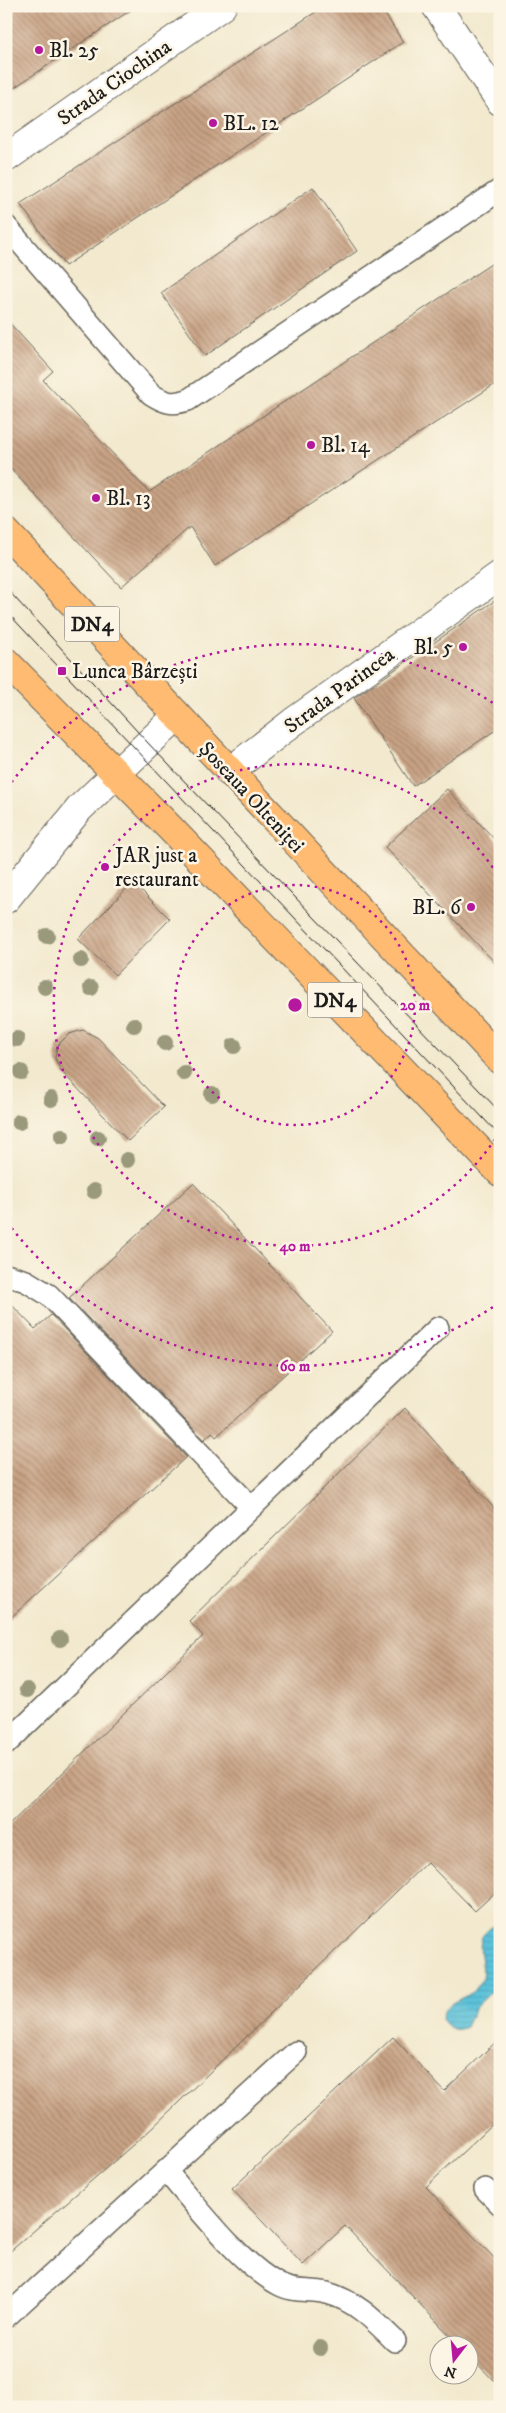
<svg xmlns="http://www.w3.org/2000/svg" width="506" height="2413" viewBox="0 0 506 2413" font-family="'IM FELL DW Pica',serif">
  <defs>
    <pattern id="water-rules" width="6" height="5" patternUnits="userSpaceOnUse" patternTransform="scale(1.25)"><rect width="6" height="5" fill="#5cc2da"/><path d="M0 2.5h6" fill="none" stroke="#4fa6ba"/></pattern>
    <pattern id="building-back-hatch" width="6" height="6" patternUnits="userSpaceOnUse" patternTransform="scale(1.25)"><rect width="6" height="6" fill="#c8a284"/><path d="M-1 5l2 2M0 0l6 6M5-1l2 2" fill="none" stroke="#a2836b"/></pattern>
  </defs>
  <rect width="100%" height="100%" fill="#fcf5e5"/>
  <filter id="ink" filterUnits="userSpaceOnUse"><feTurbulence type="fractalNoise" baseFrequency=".02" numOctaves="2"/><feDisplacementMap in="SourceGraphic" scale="10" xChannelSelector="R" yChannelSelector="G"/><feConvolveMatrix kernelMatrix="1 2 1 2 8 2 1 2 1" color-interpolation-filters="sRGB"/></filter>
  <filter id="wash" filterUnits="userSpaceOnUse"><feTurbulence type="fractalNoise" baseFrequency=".0096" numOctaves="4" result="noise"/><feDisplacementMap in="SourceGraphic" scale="20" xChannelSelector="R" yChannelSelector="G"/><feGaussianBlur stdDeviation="1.12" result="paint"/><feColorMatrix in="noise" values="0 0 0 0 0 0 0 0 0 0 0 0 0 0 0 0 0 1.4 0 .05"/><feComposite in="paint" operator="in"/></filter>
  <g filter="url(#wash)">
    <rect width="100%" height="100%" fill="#f2e9ce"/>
    <!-- water -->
    <path fill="url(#water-rules)" stroke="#3c6f7b" d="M500 1921V1988L489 1994 474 2009 466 2027C454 2032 450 2029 442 2019 444 1998 470 2001 480 1983 488 1970 476 1951 482 1937 485 1931 495 1925 500 1921Z"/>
    <g id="blocks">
      <!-- building -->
      <g fill="url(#building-back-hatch)">
        <polygon points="6,6 137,6 6,93"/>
        <polygon points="325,6 380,6 403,42 65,266 20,204"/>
        <polygon points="313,187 357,251 205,356 161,293"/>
        <polygon points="500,258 500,381 215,566 190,527 121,587 6,464 6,319 53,371 43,380 149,492"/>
        <polygon points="500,597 500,727 413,786 354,698"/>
        <polygon points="447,789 500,845 500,968 385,847"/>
        <polygon points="133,882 170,919 115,975 78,939"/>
        <polygon points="83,1030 98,1038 164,1107 128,1141 61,1071 55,1058 57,1046 69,1034"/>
        <polygon points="193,1183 332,1331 216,1437 212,1432 204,1440 69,1298"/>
        <polygon points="6,1299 35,1329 51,1315 186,1457 6,1622"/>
        <polygon points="405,1408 500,1515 500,1888 475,1911 427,1862 150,2130 6,2255 6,1828 203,1636 189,1621"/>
        <polygon points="393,2037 444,2091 500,2038 500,2117 426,2187 500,2264 500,2387 468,2354 468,2346 460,2346 345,2226 303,2265 232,2189"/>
      </g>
    </g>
  </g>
  <g filter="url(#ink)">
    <use href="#blocks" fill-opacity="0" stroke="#67645a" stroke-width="1"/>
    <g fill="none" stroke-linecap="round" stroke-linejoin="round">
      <defs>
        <g id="lane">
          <path d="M6 226 151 394C165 403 172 405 188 400L500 190"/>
          <polyline points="6,1275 26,1281 49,1295 251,1507"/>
          <polyline points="6,1744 438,1328"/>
          <path d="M166 2171C196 2205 239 2263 278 2284 293 2293 311 2289 327 2293 356 2301 374 2320 395 2341"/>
          <polyline points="485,2189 500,2204"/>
          <polyline points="6,2317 296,2052"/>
        </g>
        <g id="street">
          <polyline points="436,6 500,101"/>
          <polyline points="6,158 222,6"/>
          <polyline points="229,772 293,722 500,575"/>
          <polyline points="6,899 80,808 177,716"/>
        </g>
        <g id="primary">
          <polyline points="6,532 500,1060"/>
          <polyline points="6,662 170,828 500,1172"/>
        </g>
      </defs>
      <!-- lane casing -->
      <use href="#lane" stroke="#67645a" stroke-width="24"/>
      <!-- street casing -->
      <use href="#street" stroke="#67645a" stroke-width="30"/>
      <!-- primary casing -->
      <use href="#primary" stroke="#67645a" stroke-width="30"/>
      <!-- lane -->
      <use href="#lane" stroke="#fff" stroke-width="21"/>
      <!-- street -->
      <use href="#street" stroke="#fff" stroke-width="28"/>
      <!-- primary -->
      <use href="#primary" stroke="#ffbb71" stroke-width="28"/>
      <!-- tram -->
      <g stroke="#1c1c1c" stroke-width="1">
        <polyline points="6,588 148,743 500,1112"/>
        <polyline points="6,611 500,1136"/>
      </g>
    </g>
    <!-- trees -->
    <g fill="#9a997c">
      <circle cx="47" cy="936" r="8"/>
      <circle cx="81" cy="960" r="8"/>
      <circle cx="45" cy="987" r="8"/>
      <circle cx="91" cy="988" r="8"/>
      <circle cx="134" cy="1025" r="8"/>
      <circle cx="17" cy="1039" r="8"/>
      <circle cx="165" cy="1043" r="8"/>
      <circle cx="234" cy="1046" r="8"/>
      <circle cx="21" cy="1072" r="8"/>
      <circle cx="184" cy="1073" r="8"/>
      <circle cx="212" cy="1094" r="8"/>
      <circle cx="51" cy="1099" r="8"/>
      <circle cx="19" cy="1122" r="8"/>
      <circle cx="62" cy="1136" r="8"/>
      <circle cx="98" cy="1138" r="8"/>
      <circle cx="127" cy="1160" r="8"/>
      <circle cx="94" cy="1191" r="8"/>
      <circle cx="60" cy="1639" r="8"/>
      <circle cx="27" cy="1690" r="8"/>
      <circle cx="320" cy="2348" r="8"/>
    </g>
  </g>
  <!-- distance rings -->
  <g fill="none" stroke="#b5179e" stroke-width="2.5" stroke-dasharray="2.5 5">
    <circle cx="295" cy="1005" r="120"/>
    <path d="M499 1133A241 241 0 1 1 499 877"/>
    <path d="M499 1303A361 361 0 0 1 7 1222M7 788A361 361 0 0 1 499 707"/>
  </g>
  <!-- markers -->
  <g fill="#b5179e" stroke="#fcf5e5" stroke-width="2">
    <circle cx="39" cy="50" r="5"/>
    <circle cx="213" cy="123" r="5"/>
    <circle cx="311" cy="445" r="5"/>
    <circle cx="96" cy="498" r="5"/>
    <circle cx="463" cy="647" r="5"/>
    <rect x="57" y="666" width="10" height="10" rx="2.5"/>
    <circle cx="105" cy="867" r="5"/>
    <circle cx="471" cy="907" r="5"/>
  </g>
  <g text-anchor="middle" stroke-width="5" stroke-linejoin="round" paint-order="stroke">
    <!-- shield labels -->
    <g fill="#fcf5e5" stroke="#5f5d58" stroke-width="1">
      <rect x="64.5" y="606.5" width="55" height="35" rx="4"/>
      <rect x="307.5" y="982.5" width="55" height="35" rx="4"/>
    </g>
    <g font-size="20" font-weight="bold" fill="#1c1c1c">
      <text x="92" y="631">DN4</text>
      <text x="335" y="1007">DN4</text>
    </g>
    <!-- poi labels -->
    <g font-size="21" fill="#1c1c1c" stroke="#fcf5e5" text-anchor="start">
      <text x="49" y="57">Bl. 25</text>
      <text x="223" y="130">BL. 12</text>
      <text x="321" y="452">Bl. 14</text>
      <text x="106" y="505">Bl. 13</text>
      <text x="453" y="654" text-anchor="end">Bl. 5</text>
      <text x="72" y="678">Lunca Bârzești</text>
      <text x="115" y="862">JAR just a<tspan x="115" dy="24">restaurant</tspan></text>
      <text x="461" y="914" text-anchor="end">BL. 6</text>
    </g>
    <!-- street labels -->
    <g font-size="21" fill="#1c1c1c" stroke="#fcf5e5">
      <text transform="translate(114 82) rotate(-35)" y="7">Strada Ciochina</text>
      <text transform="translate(339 690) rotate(-36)" y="7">Strada Parincea</text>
      <text transform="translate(252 797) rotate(47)" y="7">Șoseaua Olteniței</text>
    </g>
  </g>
  <circle cx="295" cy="1005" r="8" fill="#b5179e" stroke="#fcf5e5" stroke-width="2.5"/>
  <g font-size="15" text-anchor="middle" font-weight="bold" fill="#b5179e" stroke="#fcf5e5" stroke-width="5" stroke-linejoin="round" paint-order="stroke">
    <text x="415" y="1010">20 m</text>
    <text x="295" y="1251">40 m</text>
    <text x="295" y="1371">60 m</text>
  </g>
  <!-- margin -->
  <rect width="506" height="2413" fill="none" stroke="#fcf5e5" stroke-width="25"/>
  <!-- north arrow -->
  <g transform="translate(454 2360) rotate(196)"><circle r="24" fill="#fcf5e5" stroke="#a29e95"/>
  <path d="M0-4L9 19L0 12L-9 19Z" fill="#b5179e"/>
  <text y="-8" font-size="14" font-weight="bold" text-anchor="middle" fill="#1c1c1c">N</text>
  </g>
</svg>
